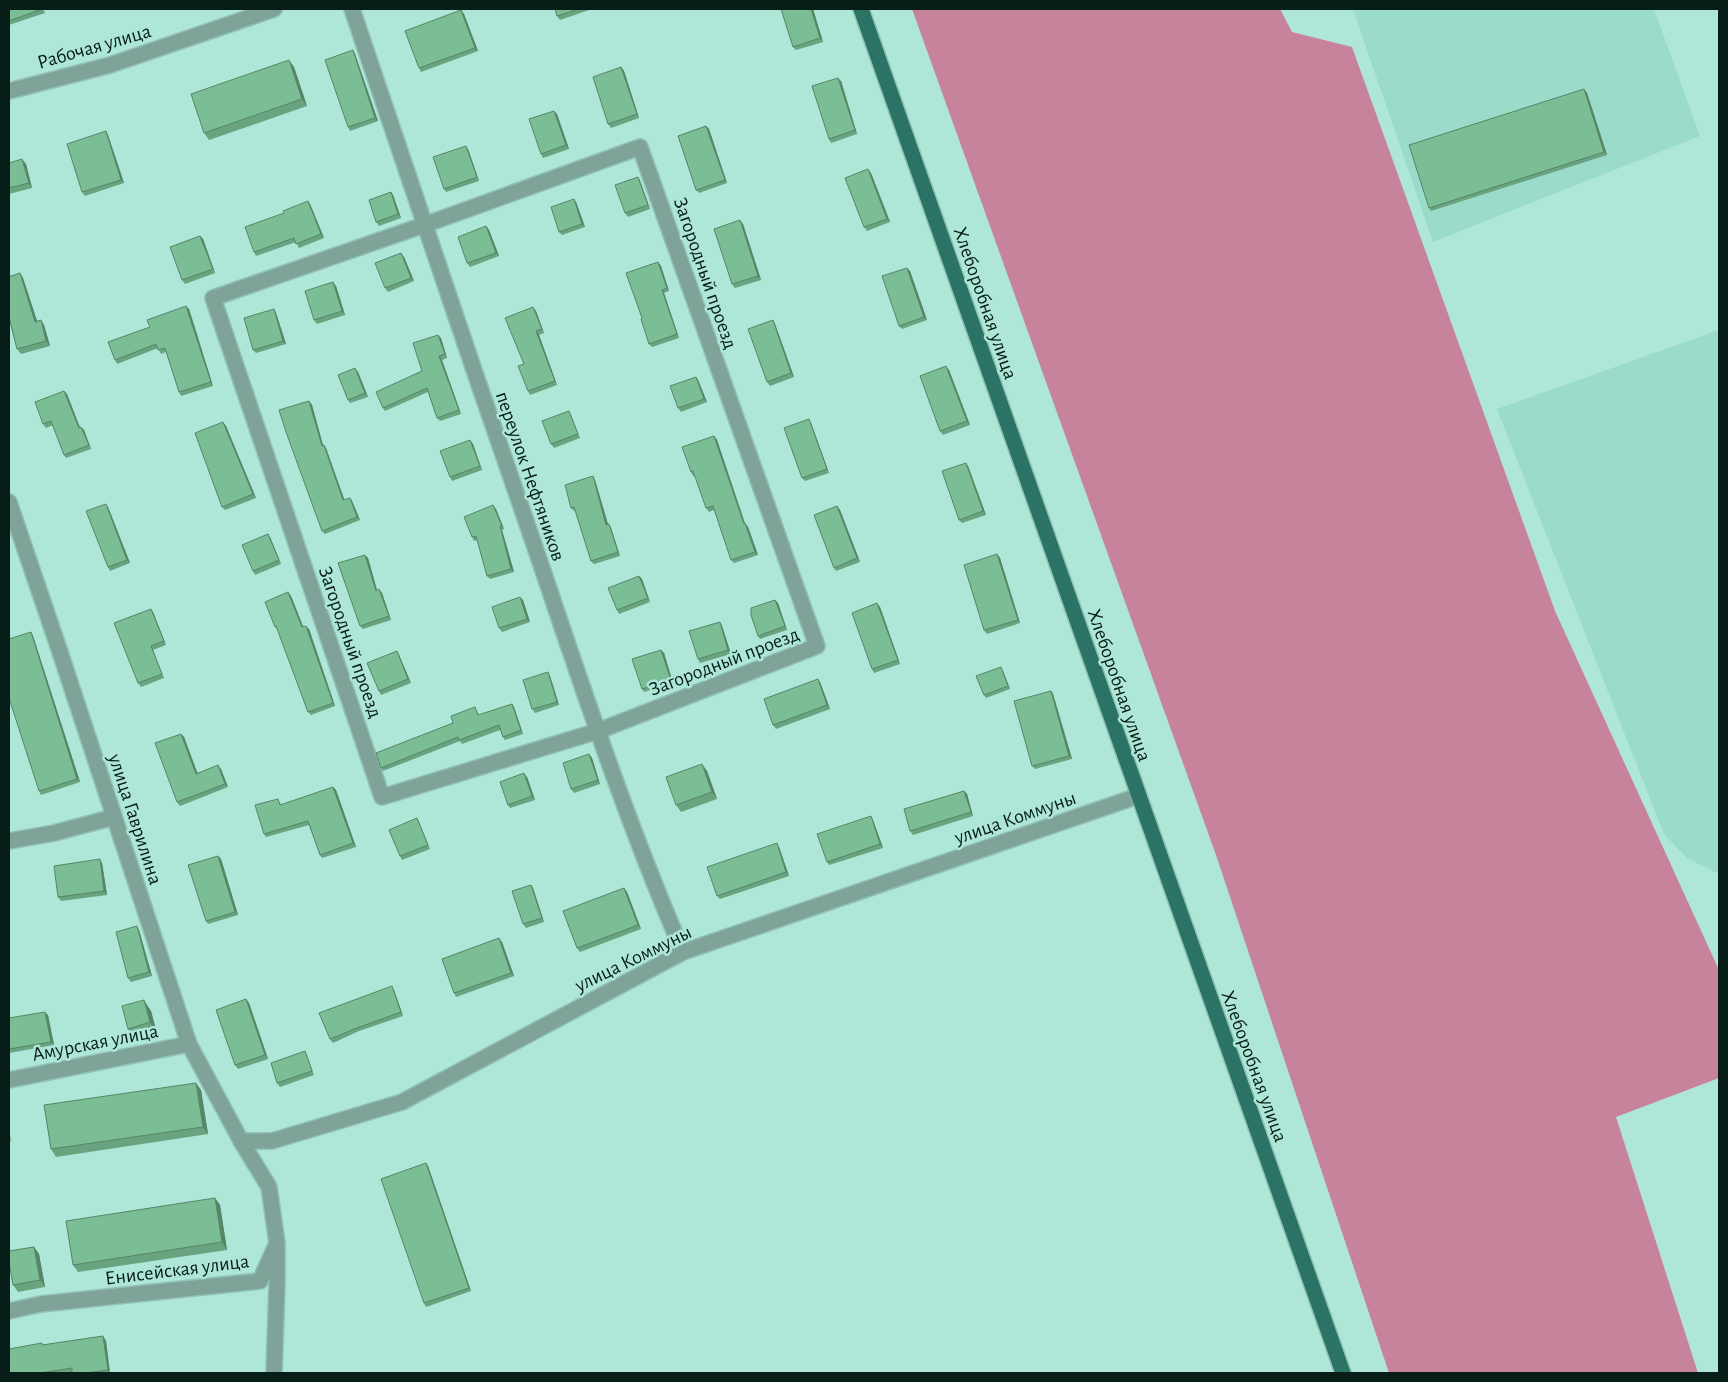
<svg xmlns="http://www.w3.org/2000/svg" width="1728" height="1382" viewBox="0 0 1728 1382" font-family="'Alegreya Sans',sans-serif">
  <rect width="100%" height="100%" fill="#aee6d7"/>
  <!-- built -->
  <g fill="#9adbca">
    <polygon points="1353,9 1654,9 1700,136 1433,242"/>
    <polygon points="1719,330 1719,874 1687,858 1664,834 1497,409"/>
  </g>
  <!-- forest -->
  <polygon fill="#c8839c" points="912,9 1280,9 1292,32 1352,47 1555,611 1719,970 1719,1078 1616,1117 1698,1373 1389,1373 1216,855"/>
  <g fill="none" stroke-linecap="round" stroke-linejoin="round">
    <defs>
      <g id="minor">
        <path d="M352 9C413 192 475 374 538 556 583 689 627 823 683 952"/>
        <polyline points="9,91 110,65 274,9"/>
        <polygon points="640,147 817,646 598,731 382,797 213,298 424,225"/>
        <polyline points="9,502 59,649 189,1044 241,1141 269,1187 277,1243 260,1281 41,1304 9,1311"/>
        <polyline points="9,841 54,833 114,817"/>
        <polyline points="9,1080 189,1044"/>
        <polyline points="241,1141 272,1141 402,1102 683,952 1138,796"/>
        <polyline points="274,1373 277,1283 277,1247"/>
      </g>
      <polyline id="major" points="861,9 1343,1373"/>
    </defs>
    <!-- minor casing -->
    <use href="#minor" stroke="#90c2b5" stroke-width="18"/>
    <!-- major casing -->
    <use href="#major" stroke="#90c2b5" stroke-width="18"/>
    <!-- minor -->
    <use href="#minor" stroke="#80a399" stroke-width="15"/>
    <!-- major -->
    <use href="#major" stroke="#2b7465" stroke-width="15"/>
  </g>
  <!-- wall -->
  <g fill="#6aa380">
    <polygon points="9,9 43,9 45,13 9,25"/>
    <polygon points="555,9 592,9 560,20 557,16"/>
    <polygon points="813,9 823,42 796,50 793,47"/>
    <polygon points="461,10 464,14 478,51 421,72 419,68"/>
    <polygon points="353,50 355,54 378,121 350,131 348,127"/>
    <polygon points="294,67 307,106 209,140 204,133"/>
    <polygon points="621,67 624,71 639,118 611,128 608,124"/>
    <polygon points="841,81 857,134 831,143 829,139"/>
    <polygon points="1584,89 1587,93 1607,155 1431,211 1429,208"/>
    <polygon points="557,114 569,149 543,158 541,154"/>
    <polygon points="706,126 709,129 727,183 699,193 696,190"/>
    <polygon points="106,131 108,135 124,183 85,196 82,192"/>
    <polygon points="468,149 479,181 446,192 444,189"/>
    <polygon points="9,163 26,164 32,188 9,194"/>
    <polygon points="871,173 890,222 867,231 864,227"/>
    <polygon points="638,177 640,181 650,209 628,217 625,213"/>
    <polygon points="391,192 393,195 401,218 379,226 376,222"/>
    <polygon points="308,201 310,204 324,238 299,248 296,242 256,256 254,252 284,213"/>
    <polygon points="576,202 585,227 562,235 559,232"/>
    <polygon points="743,224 761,280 735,288 732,284"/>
    <polygon points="486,226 489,230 499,256 470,267 467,263"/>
    <polygon points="200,236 203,239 215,273 185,284 182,280"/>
    <polygon points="404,257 414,281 388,292 385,288"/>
    <polygon points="658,262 661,266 669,291 664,293 679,338 652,347 649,344 642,318"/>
    <polygon points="907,268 910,271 927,320 902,329 899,326"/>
    <polygon points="9,272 10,276 20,273 23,278 37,321 44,325 50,346 21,354 17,349 9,319"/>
    <polygon points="336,286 345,315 317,324 314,320"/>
    <polygon points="189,309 213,386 181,396 179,392 166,352 161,354 158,348 117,364 115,360 150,327"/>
    <polygon points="536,311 544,333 539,335 557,385 530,395 528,391 524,364"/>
    <polygon points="276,313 286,344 256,353 253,350"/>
    <polygon points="773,320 775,324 794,377 770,386 767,382"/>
    <polygon points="441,338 447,358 442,360 461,414 440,421 437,418 428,392 385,411 383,408 422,371"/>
    <polygon points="949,370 970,425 943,435 940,431"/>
    <polygon points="358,372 368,397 350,403 348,400"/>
    <polygon points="696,377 698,380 707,402 681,412 678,408"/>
    <polygon points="64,391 67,394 80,427 81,427 84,430 91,449 66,458 64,455 53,425 46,428 43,424"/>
    <polygon points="309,401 312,405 323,445 324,445 326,448 344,500 350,498 352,501 360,520 325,534 322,531"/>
    <polygon points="569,411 571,415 580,438 554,448 551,444"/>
    <polygon points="809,419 811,423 829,473 805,481 802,478"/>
    <polygon points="226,426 256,498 225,510 222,507"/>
    <polygon points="714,436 717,440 745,523 748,527 758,555 734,563 731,560 714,510 709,512 706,508 695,475 693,476 691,472"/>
    <polygon points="473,444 482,470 452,481 450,477"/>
    <polygon points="966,463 968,466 986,515 962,523 959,520"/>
    <polygon points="595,480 608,524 611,528 620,556 594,564 591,561 576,511 574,511 571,508"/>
    <polygon points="837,506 840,510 860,562 836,571 834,568"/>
    <polygon points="108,507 130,563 110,571 108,567"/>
    <polygon points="496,509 504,529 502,530 514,572 490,579 487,576 477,540 474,541 472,537"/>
    <polygon points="270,537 281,564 255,575 253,571"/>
    <polygon points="997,554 1000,558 1020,623 987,634 984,630"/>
    <polygon points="365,555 368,558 377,590 382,593 391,620 363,629 360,626"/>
    <polygon points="639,576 642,579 650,602 619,614 617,610"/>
    <polygon points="288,592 291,596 303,627 309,629 335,706 311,715 308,712 278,630 275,627"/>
    <polygon points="523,600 530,622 502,632 499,628"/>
    <polygon points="775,600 778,603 787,630 760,639 758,636"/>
    <polygon points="880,607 900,664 874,673 872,669"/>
    <polygon points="151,609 153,612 166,645 153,650 164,678 141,687 138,683"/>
    <polygon points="720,622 722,626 731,654 700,663 698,659"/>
    <polygon points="31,632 33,636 80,782 41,795 39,791"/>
    <polygon points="661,650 664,653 673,683 644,692 642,689"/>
    <polygon points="399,655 411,683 381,695 379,691"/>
    <polygon points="1003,671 1010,689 986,698 984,695"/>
    <polygon points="550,676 559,705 535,713 532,709"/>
    <polygon points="820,682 830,709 776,729 773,725"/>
    <polygon points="1051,691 1053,694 1072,759 1035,769 1032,766"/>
    <polygon points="512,704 514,707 523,734 505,740 503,737 500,730 462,744 460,741 383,771 381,768 453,723 477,711 479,715"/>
    <polygon points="181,734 184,737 197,773 221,769 228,787 180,806 177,802"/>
    <polygon points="589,754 592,758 600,784 574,793 571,789"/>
    <polygon points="707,771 717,799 681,812 676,805"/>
    <polygon points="527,777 535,800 510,808 508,805"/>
    <polygon points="333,787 336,790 356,847 322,858 320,855 309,825 266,837 264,834 280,802 281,805"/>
    <polygon points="964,791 967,794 973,816 913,835 910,831"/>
    <polygon points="417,818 419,822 430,849 402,860 400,856"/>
    <polygon points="873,820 883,848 829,865 827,862"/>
    <polygon points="779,847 789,876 720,899 717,896"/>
    <polygon points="218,856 221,859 238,915 208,924 206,921"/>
    <polygon points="102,863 107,895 61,901 58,897"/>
    <polygon points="531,885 533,888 544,922 526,928 523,924"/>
    <polygon points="624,888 627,892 641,929 580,952 577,948"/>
    <polygon points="139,930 152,976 131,982 128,978"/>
    <polygon points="502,942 514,976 456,997 454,993"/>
    <polygon points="394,990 403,1016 359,1031 333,1043 330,1039"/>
    <polygon points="246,999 249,1003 268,1059 238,1069 235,1065"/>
    <polygon points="151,1011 157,1033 135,1039 128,1029"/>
    <polygon points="48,1015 54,1045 9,1053 9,1018"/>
    <polygon points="305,1051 307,1055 314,1075 280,1087 277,1083"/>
    <polygon points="201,1090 208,1134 56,1157 51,1149"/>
    <polygon points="426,1163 428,1166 471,1291 426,1307 424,1303"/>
    <polygon points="215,1198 220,1205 227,1250 78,1272 73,1265"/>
    <polygon points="34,1247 39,1254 45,1287 18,1292 13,1285"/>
    <polygon points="103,1336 106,1341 110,1373 9,1373 42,1343 43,1345"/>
  </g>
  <!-- shaded-wall -->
  <g fill="#568568">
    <polygon points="811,9 813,9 823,42 820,38"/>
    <polygon points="461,10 464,14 478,51 475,48"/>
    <polygon points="353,50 355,54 378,121 375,118"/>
    <polygon points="289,60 294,67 307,106 302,99"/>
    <polygon points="621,67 624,71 639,118 637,114"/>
    <polygon points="838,78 841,81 857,134 855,130"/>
    <polygon points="1584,89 1587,93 1607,155 1604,152"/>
    <polygon points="554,111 557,114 569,149 566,145"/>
    <polygon points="706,126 709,129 727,183 725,180"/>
    <polygon points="106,131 108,135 124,183 121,180"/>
    <polygon points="466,146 468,149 479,181 477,177"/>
    <polygon points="22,159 26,164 32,188 29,183"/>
    <polygon points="868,169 871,173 890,222 887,219"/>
    <polygon points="638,177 640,181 650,209 648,205"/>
    <polygon points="391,192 393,195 401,218 398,214"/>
    <polygon points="574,199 576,202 585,227 582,224"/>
    <polygon points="308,201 310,204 324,238 321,234"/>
    <polygon points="740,220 743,224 761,280 758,276"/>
    <polygon points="486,226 489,230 499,256 496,253"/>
    <polygon points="200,236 203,239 215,273 213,269"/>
    <polygon points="401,253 404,257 414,281 411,278"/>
    <polygon points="658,262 661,266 669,291 667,288"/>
    <polygon points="907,268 910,271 927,320 924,317"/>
    <polygon points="20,273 23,278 39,327 35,322"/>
    <polygon points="333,282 336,286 345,315 342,311"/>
    <polygon points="662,290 664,293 679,338 677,334"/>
    <polygon points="186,306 189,309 213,386 211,382"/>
    <polygon points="533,307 536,311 544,333 542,329"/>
    <polygon points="274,309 276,313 286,344 283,341"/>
    <polygon points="41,320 44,325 50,346 46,341"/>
    <polygon points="773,320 775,324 794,377 791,373"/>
    <polygon points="536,331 539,335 557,385 555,381"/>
    <polygon points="438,335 441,338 447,358 445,354"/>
    <polygon points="439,356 442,360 461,414 459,410"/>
    <polygon points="946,366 949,370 970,425 967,421"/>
    <polygon points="355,368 358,372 368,397 365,393"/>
    <polygon points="696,377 698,380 707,402 704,399"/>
    <polygon points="64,391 67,394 81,431 79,428"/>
    <polygon points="309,401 312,405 324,449 322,446"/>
    <polygon points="809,419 811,423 829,473 827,469"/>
    <polygon points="223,422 226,426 256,498 253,494"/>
    <polygon points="81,427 84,430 91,449 89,445"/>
    <polygon points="714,436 717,440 746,527 744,524"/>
    <polygon points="470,440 473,444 482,470 480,466"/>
    <polygon points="324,445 326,448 346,504 343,500"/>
    <polygon points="966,463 968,466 986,515 983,511"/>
    <polygon points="593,476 595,480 609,528 606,525"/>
    <polygon points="350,498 352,501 360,520 357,517"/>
    <polygon points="106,504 108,507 130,563 127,560"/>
    <polygon points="493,505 496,509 504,529 502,526"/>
    <polygon points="837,506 840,510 860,562 857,558"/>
    <polygon points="745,523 748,527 758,555 755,552"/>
    <polygon points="609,524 611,528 620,556 618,552"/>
    <polygon points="500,526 502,530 514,572 511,569"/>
    <polygon points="268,534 270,537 281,564 279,560"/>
    <polygon points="997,554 1000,558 1020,623 1018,620"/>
    <polygon points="365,555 368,558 378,594 376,591"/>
    <polygon points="639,576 642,579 650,602 648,598"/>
    <polygon points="379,589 382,593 391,620 389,616"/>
    <polygon points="288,592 291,596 305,631 302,627"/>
    <polygon points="520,597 523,600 530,622 527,619"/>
    <polygon points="775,600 778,603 787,630 785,626"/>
    <polygon points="877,603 880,607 900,664 898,660"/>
    <polygon points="151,609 153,612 166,645 164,641"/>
    <polygon points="720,622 722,626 731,654 728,650"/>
    <polygon points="306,626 309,629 335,706 333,703"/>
    <polygon points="31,632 33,636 80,782 77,779"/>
    <polygon points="661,650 664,653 673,683 671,680"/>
    <polygon points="397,651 399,655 411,683 408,679"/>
    <polygon points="1001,667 1003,671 1010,689 1008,686"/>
    <polygon points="548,672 550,676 559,705 557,702"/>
    <polygon points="818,679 820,682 830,709 827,705"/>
    <polygon points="1051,691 1053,694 1072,759 1069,756"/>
    <polygon points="512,704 514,707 523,734 521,730"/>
    <polygon points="181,734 184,737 199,777 196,774"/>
    <polygon points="589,754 592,758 600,784 598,780"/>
    <polygon points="702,764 707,771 717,799 712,792"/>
    <polygon points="218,765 221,769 228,787 225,784"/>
    <polygon points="524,773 527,777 535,800 532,796"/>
    <polygon points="333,787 336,790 356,847 353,843"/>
    <polygon points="964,791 967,794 973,816 971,812"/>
    <polygon points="871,816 873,820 883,848 880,844"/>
    <polygon points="777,843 779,847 789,876 786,872"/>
    <polygon points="218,856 221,859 238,915 235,912"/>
    <polygon points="100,859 102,863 107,895 104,891"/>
    <polygon points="531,885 533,888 544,922 542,918"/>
    <polygon points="624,888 627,892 641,929 638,925"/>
    <polygon points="137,926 139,930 152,976 149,972"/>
    <polygon points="499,938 502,942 514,976 511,973"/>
    <polygon points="392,986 394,990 403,1016 401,1012"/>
    <polygon points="246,999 249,1003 268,1059 265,1055"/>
    <polygon points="144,1000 151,1011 157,1033 150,1022"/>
    <polygon points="45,1012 48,1015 54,1045 51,1042"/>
    <polygon points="196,1083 201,1090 208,1134 203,1127"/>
    <polygon points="9,1128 11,1142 9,1138"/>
    <polygon points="426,1163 428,1166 471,1291 469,1288"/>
    <polygon points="215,1198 220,1205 227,1250 222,1242"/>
    <polygon points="34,1247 39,1254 45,1287 40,1280"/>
    <polygon points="103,1336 106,1341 110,1373 108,1370"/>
  </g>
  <!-- building -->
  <g fill="#7bbe95" stroke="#568568">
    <polygon points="9,9 42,9 9,21"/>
    <polygon points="555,9 579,9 557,16"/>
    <polygon points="781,9 811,9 820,38 793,47"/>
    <polygon points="461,10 475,48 419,68 405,31"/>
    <polygon points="353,50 375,118 348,127 325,60"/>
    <polygon points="289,60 302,99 204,133 191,94"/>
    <polygon points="621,67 637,114 608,124 593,77"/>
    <polygon points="838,78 855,130 829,139 812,86"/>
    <polygon points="1584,89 1604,152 1429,208 1409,145"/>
    <polygon points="554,111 566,145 541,154 529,119"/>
    <polygon points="706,126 725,180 696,190 678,136"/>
    <polygon points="106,131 121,180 82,192 67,144"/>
    <polygon points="466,146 477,177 444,189 433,157"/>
    <polygon points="22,159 29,183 9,188 9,163"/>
    <polygon points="868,169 887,219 864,227 845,178"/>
    <polygon points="638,177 648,205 625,213 615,185"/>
    <polygon points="391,192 398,214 376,222 369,200"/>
    <polygon points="574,199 582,224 559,232 551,207"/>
    <polygon points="308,201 321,234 296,244 294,238 254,252 245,227 284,213 283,211"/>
    <polygon points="740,220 758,276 732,284 714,229"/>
    <polygon points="486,226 496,253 467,263 458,237"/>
    <polygon points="200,236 213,269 182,280 170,247"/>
    <polygon points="401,253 411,278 385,288 375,263"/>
    <polygon points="658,262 667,288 662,290 677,334 649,344 641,319 642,318 626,273"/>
    <polygon points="907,268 924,317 899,326 882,276"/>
    <polygon points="20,273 35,322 41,320 46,341 17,349 9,317 9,277"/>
    <polygon points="333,282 342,311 314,320 305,291"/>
    <polygon points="186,306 211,382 179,392 165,348 158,350 156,344 115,360 108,342 150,327 147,320"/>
    <polygon points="533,307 542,329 536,331 555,381 528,391 518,366 524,364 505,318"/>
    <polygon points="274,309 283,341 253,350 244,318"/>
    <polygon points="773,320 791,373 767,382 748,329"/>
    <polygon points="438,335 445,354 439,356 459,410 437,418 427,388 383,408 376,392 422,371 413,343"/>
    <polygon points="946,366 967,421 940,431 920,376"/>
    <polygon points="355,368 365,393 348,400 338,375"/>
    <polygon points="696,377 704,399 678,408 670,386"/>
    <polygon points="64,391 79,428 81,427 89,445 64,455 51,421 43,424 35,402"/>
    <polygon points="309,401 322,446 324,445 343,500 350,498 357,517 322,531 286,432 279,410"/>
    <polygon points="569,411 578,434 551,444 542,421"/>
    <polygon points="809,419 827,469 802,478 784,428"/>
    <polygon points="223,422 253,494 222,507 195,433"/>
    <polygon points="714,436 744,524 745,523 755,552 731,560 713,506 706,508 693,471 691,472 682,447"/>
    <polygon points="470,440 480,466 450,477 440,451"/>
    <polygon points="966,463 983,511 959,520 942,471"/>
    <polygon points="593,476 606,525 609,524 618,552 591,561 574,507 571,508 565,485"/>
    <polygon points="106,504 127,560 108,567 86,511"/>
    <polygon points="493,505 502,526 500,526 511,569 487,576 476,536 472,537 464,517"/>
    <polygon points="837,506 857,558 834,568 814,515"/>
    <polygon points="268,534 279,560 253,571 242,545"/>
    <polygon points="997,554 1018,620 984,630 964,565"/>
    <polygon points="365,555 376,591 379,589 389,616 360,626 338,563"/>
    <polygon points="639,576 648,598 617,610 608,588"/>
    <polygon points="288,592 302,627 306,626 333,703 308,712 276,626 275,627 265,602"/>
    <polygon points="520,597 527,619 499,628 492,607"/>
    <polygon points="775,600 785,626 758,636 751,615 751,608"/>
    <polygon points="877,603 898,660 872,669 852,613"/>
    <polygon points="151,609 164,641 151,646 162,674 138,683 114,623"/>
    <polygon points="720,622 728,650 698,659 689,631"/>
    <polygon points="31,632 77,779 39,791 9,698 9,639"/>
    <polygon points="661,650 671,680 642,689 632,659"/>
    <polygon points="397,651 408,679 379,691 367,663"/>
    <polygon points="1001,667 1008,686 984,695 976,676"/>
    <polygon points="548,672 557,702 532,709 523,680"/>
    <polygon points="818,679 827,705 773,725 764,699"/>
    <polygon points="1051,691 1069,756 1032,766 1014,701"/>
    <polygon points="512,704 521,730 503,737 499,725 459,740 458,737 381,768 376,753 453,723 451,716 475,707 478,715"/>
    <polygon points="181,734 196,774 218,765 225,784 177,802 155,743"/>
    <polygon points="589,754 598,780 571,789 563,763"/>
    <polygon points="702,764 712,792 676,805 666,777"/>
    <polygon points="524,773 532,796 508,805 500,782"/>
    <polygon points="333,787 353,843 320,855 308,821 264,834 255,805 278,799 280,805"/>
    <polygon points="964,791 971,812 910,831 904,809"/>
    <polygon points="871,816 880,844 827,862 817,834"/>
    <polygon points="417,818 428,845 400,856 389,830"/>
    <polygon points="777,843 786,872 717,896 707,867"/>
    <polygon points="218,856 235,912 206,921 188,865"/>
    <polygon points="100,859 104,891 58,897 54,866"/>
    <polygon points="531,885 542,918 523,924 512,891"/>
    <polygon points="624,888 638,925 577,948 563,911"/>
    <polygon points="137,926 149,972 128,978 116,932"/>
    <polygon points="499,938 511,973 454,993 442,959"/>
    <polygon points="392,986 401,1012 357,1028 330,1039 319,1013"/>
    <polygon points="246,999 265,1055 235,1065 216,1010"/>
    <polygon points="144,1000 150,1022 128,1029 122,1006"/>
    <polygon points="45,1012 51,1042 9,1049 9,1018"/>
    <polygon points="305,1051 312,1071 277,1083 271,1063"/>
    <polygon points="196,1083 203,1127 51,1149 44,1105"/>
    <polygon points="426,1163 469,1288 424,1303 381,1179"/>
    <polygon points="215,1198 222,1242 73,1265 66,1221"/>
    <polygon points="34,1247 40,1280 13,1285 9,1262 9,1251"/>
    <polygon points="103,1336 108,1370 85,1373 72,1373 72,1368 40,1373 9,1373 9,1349 42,1343 42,1345"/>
  </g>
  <g text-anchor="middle" stroke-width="5" stroke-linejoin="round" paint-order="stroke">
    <!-- street labels -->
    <g font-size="20" fill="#071d18" stroke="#aee6d7">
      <text transform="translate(94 46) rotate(-16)" y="7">Рабочая улица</text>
      <text transform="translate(706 273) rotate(71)" y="7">Загородный проезд</text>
      <text transform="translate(986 303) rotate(71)" y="7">Хлеборобная улица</text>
      <text transform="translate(531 476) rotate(71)" y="7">переулок Нефтяников</text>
      <text transform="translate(351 642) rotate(71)" y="7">Загородный проезд</text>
      <text transform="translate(724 661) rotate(-21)" y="7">Загородный проезд</text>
      <text transform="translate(1120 685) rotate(71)" y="7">Хлеборобная улица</text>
      <text transform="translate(1015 817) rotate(-19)" y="7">улица Коммуны</text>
      <text transform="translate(136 819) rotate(72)" y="7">улица Гаврилина</text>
      <text transform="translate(633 958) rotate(-26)" y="7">улица Коммуны</text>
      <text transform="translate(95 1042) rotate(-11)" y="7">Амурская улица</text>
      <text transform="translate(1255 1066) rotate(70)" y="7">Хлеборобная улица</text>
      <text transform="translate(177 1269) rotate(-7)" y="7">Енисейская улица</text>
    </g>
  </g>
  <!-- border -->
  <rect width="1728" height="1382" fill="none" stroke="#071d18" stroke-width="20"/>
</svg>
